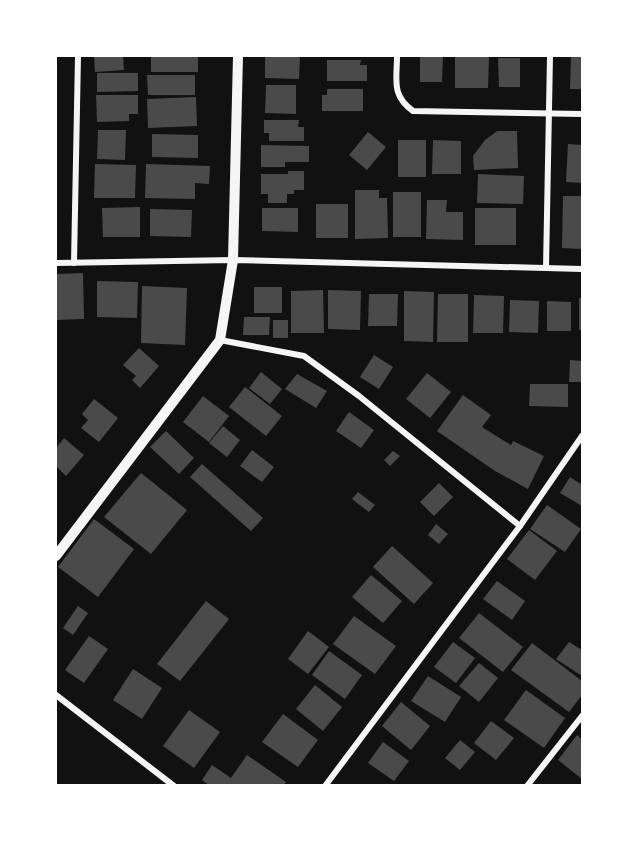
<svg xmlns="http://www.w3.org/2000/svg" width="638" height="841" viewBox="0 0 638 841" font-family="'Public Sans',sans-serif">
  <rect width="100%" height="100%" fill="#111"/>
  <!-- building -->
  <g fill="#4a4a4a">
    <polygon points="94,56 123,56 124,70 95,72"/>
    <rect x="151" y="56" width="47" height="16"/>
    <polygon points="265,56 300,56 299,79 265,78"/>
    <polygon points="420,56 443,56 442,82 420,82"/>
    <polygon points="455,56 489,56 488,88 455,88"/>
    <polygon points="571,56 582,56 582,89 570,89"/>
    <polygon points="498,58 520,58 520,87 499,87"/>
    <polygon points="327,60 361,60 360,65 367,65 367,81 327,81"/>
    <polygon points="97,73 138,73 138,91 97,92"/>
    <polygon points="147,75 195,75 195,95 148,95"/>
    <polygon points="266,85 296,85 296,114 265,113"/>
    <polygon points="327,89 363,89 363,111 322,111 322,95 327,95"/>
    <polygon points="96,95 138,95 138,114 129,114 129,121 97,122"/>
    <polygon points="196,97 197,126 148,128 147,99"/>
    <polygon points="264,120 299,120 298,127 304,127 304,141 269,141 269,133 264,133"/>
    <polygon points="98,130 126,130 125,160 97,159"/>
    <polygon points="497,131 517,131 518,168 474,170 473,156 485,140"/>
    <polygon points="368,132 386,147 367,170 349,155"/>
    <polygon points="152,134 198,135 198,158 152,157"/>
    <rect x="398" y="140" width="28" height="37"/>
    <polygon points="433,140 461,141 461,174 432,174"/>
    <polygon points="568,144 582,145 582,183 566,182"/>
    <polygon points="261,145 309,146 309,162 285,162 285,167 261,167"/>
    <polygon points="95,164 136,165 135,198 94,198"/>
    <polygon points="146,164 210,166 209,184 195,183 195,199 145,198"/>
    <polygon points="288,171 304,171 304,190 294,190 294,194 287,194 287,203 268,203 268,194 261,194 261,174 288,174"/>
    <polygon points="478,174 524,176 523,204 477,203"/>
    <polygon points="355,190 379,190 379,198 387,198 388,238 355,239"/>
    <rect x="393" y="192" width="28" height="45"/>
    <polygon points="563,196 582,196 582,249 562,248"/>
    <polygon points="427,200 447,200 446,212 463,212 463,240 426,239"/>
    <rect x="316" y="204" width="32" height="34"/>
    <polygon points="140,207 140,237 103,237 102,208"/>
    <polygon points="262,208 298,208 298,232 262,231"/>
    <rect x="475" y="208" width="41" height="37"/>
    <polygon points="150,209 192,210 191,237 150,236"/>
    <polygon points="83,273 84,319 56,320 56,274"/>
    <polygon points="97,281 138,282 137,318 97,317"/>
    <polygon points="142,286 187,288 185,345 141,343"/>
    <rect x="254" y="287" width="28" height="26"/>
    <polygon points="323,290 324,333 291,333 291,291"/>
    <polygon points="328,290 361,291 360,330 328,329"/>
    <polygon points="404,291 434,292 433,342 404,341"/>
    <polygon points="369,294 398,294 397,326 368,326"/>
    <polygon points="438,294 468,294 468,342 437,342"/>
    <polygon points="474,295 504,296 503,333 473,333"/>
    <rect x="579" y="298" width="3" height="32"/>
    <polygon points="510,300 539,301 538,333 509,332"/>
    <polygon points="547,301 571,302 571,331 547,331"/>
    <polygon points="244,317 270,317 269,335 243,335"/>
    <rect x="273" y="320" width="15" height="18"/>
    <polygon points="139,348 159,366 140,388 132,380 136,376 123,365"/>
    <polygon points="374,355 393,367 379,389 360,377"/>
    <polygon points="570,360 582,361 582,382 569,382"/>
    <polygon points="261,372 282,389 270,404 249,388"/>
    <polygon points="427,373 451,392 430,418 406,399"/>
    <polygon points="297,374 327,391 316,408 285,389"/>
    <polygon points="530,384 568,384 568,407 529,406"/>
    <polygon points="245,387 282,416 266,436 229,407"/>
    <polygon points="463,395 491,415 482,427 511,445 513,441 544,456 528,489 495,471 437,431"/>
    <polygon points="203,396 229,416 209,442 183,422"/>
    <polygon points="94,399 118,418 99,442 81,428 88,420 82,414"/>
    <polygon points="349,412 374,430 361,448 336,431"/>
    <polygon points="223,426 240,440 227,457 209,443"/>
    <polygon points="166,431 194,458 179,474 150,447"/>
    <polygon points="64,438 84,455 66,476 56,466 56,448"/>
    <polygon points="252,450 274,467 262,482 240,466"/>
    <polygon points="393,451 400,456 390,466 384,460"/>
    <polygon points="202,464 263,518 251,531 190,477"/>
    <polygon points="141,473 187,510 151,554 104,517"/>
    <polygon points="570,477 582,485 582,506 560,493"/>
    <polygon points="439,483 453,497 434,516 420,502"/>
    <polygon points="358,492 375,505 369,512 352,499"/>
    <polygon points="547,505 581,529 565,552 530,529"/>
    <polygon points="94,519 134,549 98,597 58,567"/>
    <polygon points="436,524 448,534 439,544 428,535"/>
    <polygon points="529,530 557,551 535,580 507,559"/>
    <polygon points="392,546 433,583 414,604 373,567"/>
    <polygon points="371,575 402,601 383,623 352,597"/>
    <polygon points="497,581 525,601 512,620 483,599"/>
    <polygon points="206,601 229,619 180,681 157,664"/>
    <polygon points="78,606 88,613 73,635 63,628"/>
    <polygon points="479,613 523,647 503,672 459,638"/>
    <polygon points="354,616 396,646 375,674 333,644"/>
    <polygon points="308,631 329,647 308,674 288,659"/>
    <polygon points="89,636 108,649 84,683 65,670"/>
    <polygon points="453,642 475,658 456,683 434,667"/>
    <polygon points="569,642 582,650 582,676 556,659"/>
    <polygon points="532,643 582,681 582,695 569,712 511,670"/>
    <polygon points="329,651 362,675 345,699 312,675"/>
    <polygon points="479,663 498,678 479,702 459,686"/>
    <polygon points="133,669 162,688 142,719 113,700"/>
    <polygon points="428,676 461,697 445,722 411,701"/>
    <polygon points="315,685 342,707 323,731 296,709"/>
    <polygon points="526,690 565,718 544,748 504,720"/>
    <polygon points="401,702 430,726 411,750 382,726"/>
    <polygon points="189,710 220,732 194,768 163,746"/>
    <polygon points="283,714 318,740 298,767 262,742"/>
    <polygon points="491,721 514,738 496,760 474,743"/>
    <polygon points="577,735 582,740 582,779 558,760"/>
    <polygon points="460,740 475,752 460,770 445,758"/>
    <polygon points="383,742 409,761 394,781 368,763"/>
    <polygon points="247,755 286,782 283,786 210,786 202,780 212,765 231,778"/>
  </g>
  <g fill="none" stroke-linecap="round" stroke-linejoin="round">
    <!-- minor -->
    <g stroke="#f5f5f5" stroke-width="6">
      <path d="M397 56C397 80 391 95 413 111L582 114"/>
      <polyline points="56,263 233,260 582,269"/>
      <polyline points="74,263 78,56"/>
      <polyline points="546,268 550,56"/>
      <polyline points="220,340 304,356 359,396 520,526"/>
      <polyline points="56,695 174,786"/>
      <polyline points="325,786 520,526 582,436"/>
      <polyline points="527,786 582,716"/>
    </g>
    <!-- tertiary -->
    <polyline stroke="#f5f5f5" stroke-width="10" points="56,556 220,340 233,260 238,56"/>
  </g>
  <!-- border -->
  <rect width="638" height="841" fill="none" stroke="#ffffff" stroke-width="114"/>
</svg>
